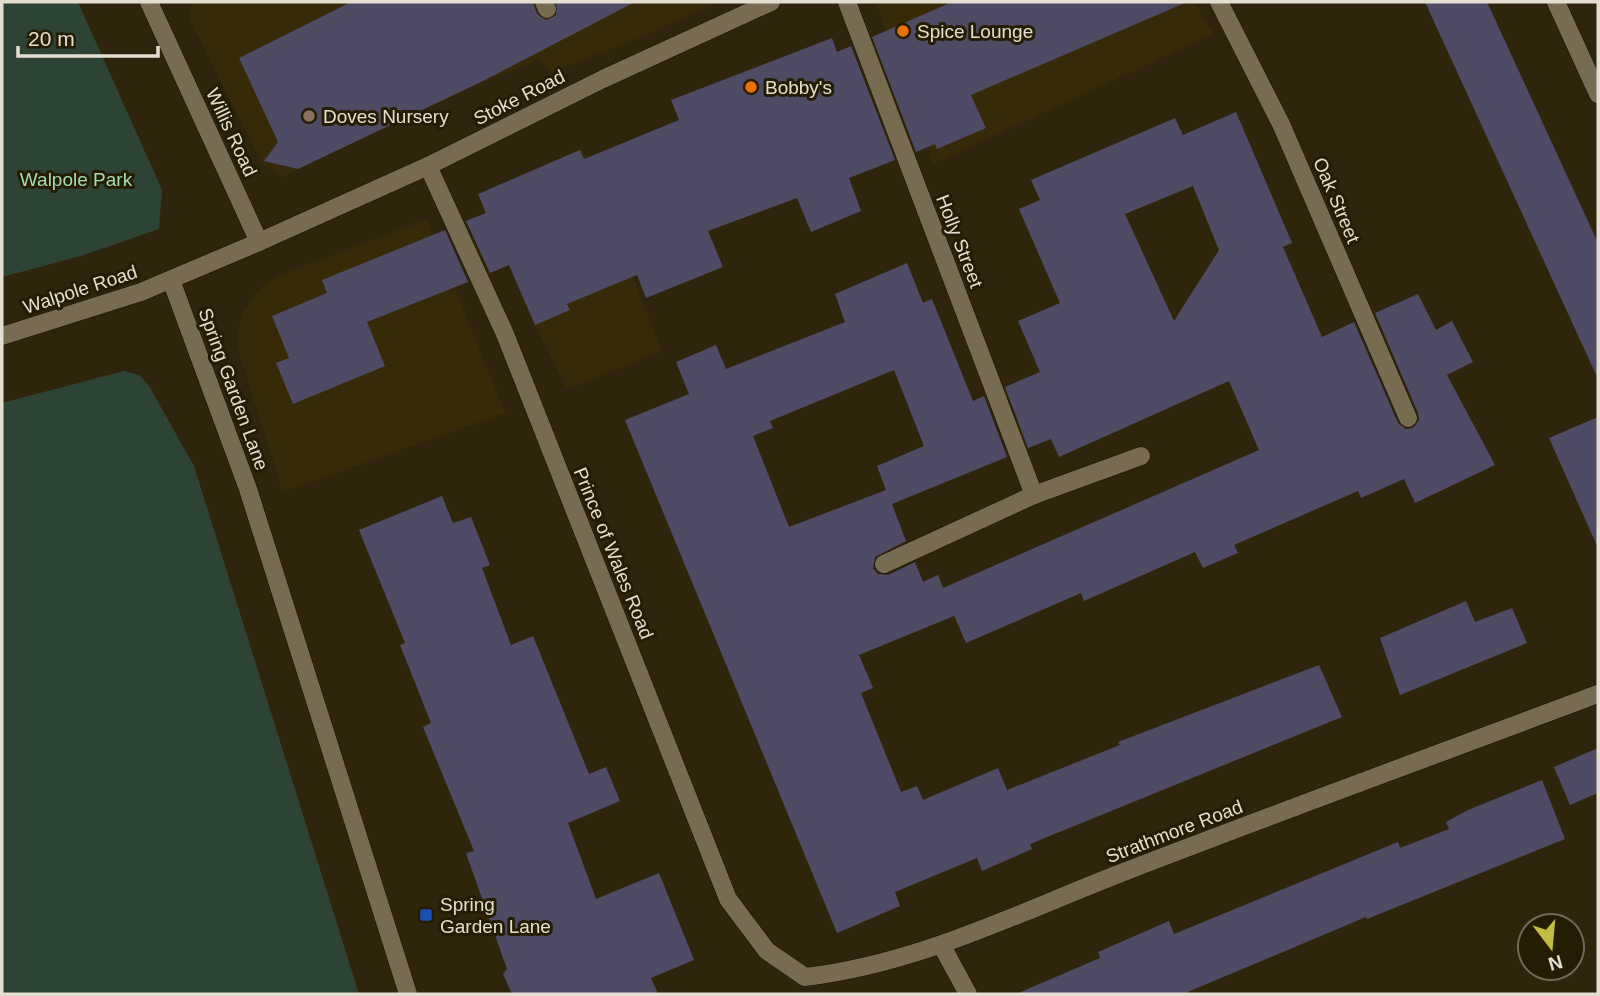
<svg xmlns="http://www.w3.org/2000/svg" width="1600" height="996" viewBox="0 0 1600 996" font-family="Arial,sans-serif">
  <rect width="100%" height="100%" fill="#2f250d"/>
  <!-- built -->
  <g fill="#362a09">
    <polygon points="192,2 719,2 636,39 551,72 539,59 460,92 281,177 263,165 190,20"/>
    <polygon points="879,2 1194,2 1213,34 933,164 876,3"/>
    <polygon points="582,148 662,351 567,389 535,325 543,166"/>
    <polygon points="427,219 505,413 283,492 239,353 238,332 243,312 264,284 283,274"/>
  </g>
  <!-- green -->
  <g fill="#2d4435">
    <polygon points="2,2 78,2 162,190 159,229 81,256 2,277"/>
    <polygon points="124,371 139,375 149,386 194,466 359,994 2,994 2,403"/>
  </g>
  <!-- building -->
  <g fill="#504b64" fill-rule="evenodd">
    <polygon points="351,2 533,2 537,14 546,20 556,15 556,2 635,2 485,80 298,169 264,161 278,142 239,58"/>
    <polygon points="952,2 1187,2 971,95 986,128 937,149 935,144 916,152 872,37"/>
    <polygon points="1425,2 1487,2 1598,243 1598,379"/>
    <polygon points="832,38 837,52 851,46 895,160 849,178 861,211 811,232 797,198 708,231 723,267 646,298 637,275 567,304 570,310 535,325 509,265 490,273 466,221 486,213 478,194 580,150 584,159 679,120 671,100"/>
    <path d="M1236 112 1292 243 1283 247 1322 337 1354 322 1398 423 1406 429 1413 428 1419 420 1418 413 1375 313 1418 294 1436 330 1452 321 1473 362 1447 375 1495 465 1415 503 1404 479 1361 498 1358 491 1234 545 1238 553 1203 568 1195 552 1084 601 1081 593 966 643 953 613 954 616 859 655 873 688 861 693 901 792 917 786 923 800 998 768 1007 790 1120 745 1118 742 1319 665 1342 717 1030 844 1032 849 982 871 977 858 895 892 900 906 837 933 625 420 689 394 676 362 716 345 726 369 845 322 835 294 907 263 923 303 932 299 973 401 984 396 1007 457 892 504 906 541 875 557 873 568 878 574 888 575 915 562 923 582 938 575 943 588 1259 450 1229 381 1059 457 1051 439 1028 448 1005 387 1040 372 1018 321 1060 303 1019 209 1040 200 1031 180 1175 118 1183 135ZM1193 186 1219 250 1174 321 1125 214ZM894 370 924 446 877 466 886 490 789 527 753 436 773 428 770 421Z"/>
    <polygon points="445,230 468,282 367,322 385,366 293,404 276,363 289,358 272,316 327,293 322,280"/>
    <polygon points="1598,417 1598,548 1549,438"/>
    <polygon points="442,496 453,523 471,517 490,565 482,568 511,645 533,636 589,774 606,767 620,801 568,823 596,899 659,873 694,960 651,978 658,994 512,994 503,974 507,969 466,853 474,851 423,727 431,723 400,645 405,643 359,530"/>
    <polygon points="1466,601 1475,622 1512,608 1527,643 1400,695 1380,638"/>
    <polygon points="1598,748 1598,793 1570,805 1554,767"/>
    <polygon points="1542,780 1565,839 1367,919 1366,917 1183,994 1016,994 1100,958 1098,952 1169,921 1174,934 1398,842 1400,848 1449,829 1446,822 1468,810"/>
  </g>
  <g fill="none" stroke-linecap="round" stroke-linejoin="round">
    <defs>
      <g id="street">
        <polyline points="149,2 259,242"/>
        <polyline points="544,2 547,9"/>
        <polyline points="847,2 1034,495"/>
        <polyline points="1219,2 1281,124 1408,418"/>
        <polyline points="1556,2 1598,94"/>
        <path d="M428 166 505 334 728 899 767 951 805 977C916 964 1014 915 1116 875 1276 813 1438 754 1598 694"/>
        <polyline points="171,280 248,489 408,994"/>
        <polyline points="884,564 1034,495 1141,456"/>
        <polyline points="942,946 968,994"/>
      </g>
      <polyline id="secondary" points="2,336 141,292 259,242 428,166 603,79 771,2"/>
    </defs>
    <!-- street casing -->
    <use href="#street" stroke="#170e00" stroke-width="19"/>
    <!-- secondary casing -->
    <use href="#secondary" stroke="#170e00" stroke-width="19"/>
    <!-- street -->
    <use href="#street" stroke="#776c52" stroke-width="18"/>
    <!-- secondary -->
    <use href="#secondary" stroke="#776c52" stroke-width="18"/>
  </g>
  <!-- markers -->
  <g fill="#e8710a" stroke="#251c04" stroke-width="2.5">
    <circle cx="903" cy="31" r="7"/>
    <circle cx="751" cy="87" r="7"/>
  </g>
  <circle fill="#8d6e63" stroke="#251c04" stroke-width="2.5" cx="309" cy="116" r="7"/>
  <rect fill="#1a4fb4" stroke="#251c04" stroke-width="2.5" x="419" y="908" width="14" height="14" rx="3.5"/>
  <g text-anchor="middle" stroke-width="6" stroke-linejoin="round" paint-order="stroke">
    <!-- poi labels -->
    <g font-size="19" fill="#e4ded0" stroke="#251c04" text-anchor="start">
      <text x="917" y="38">Spice Lounge</text>
      <text x="765" y="94">Bobby's</text>
      <text x="323" y="123">Doves Nursery</text>
      <text x="440" y="911">Spring<tspan x="440" dy="22">Garden Lane</tspan></text>
    </g>
    <!-- street labels -->
    <g font-size="19" fill="#e4ded0" stroke="#251c04">
      <text transform="translate(519 97) rotate(-27)" y="7">Stoke Road</text>
      <text transform="translate(232 132) rotate(65)" y="7">Willis Road</text>
      <text transform="translate(1337 200) rotate(67)" y="7">Oak Street</text>
      <text transform="translate(960 241) rotate(69)" y="7">Holly Street</text>
      <text transform="translate(80 289) rotate(-18)" y="7">Walpole Road</text>
      <text transform="translate(234 389) rotate(70)" y="7">Spring Garden Lane</text>
      <text transform="translate(614 553) rotate(68)" y="7">Prince of Wales Road</text>
      <text transform="translate(1174 831) rotate(-21)" y="7">Strathmore Road</text>
    </g>
    <!-- park labels -->
    <g font-size="19" fill="#a2dbb4" stroke="#251c04">
      <text x="76" y="186">Walpole Park</text>
    </g>
  </g>
  <!-- border -->
  <rect width="1600" height="996" fill="none" stroke="#e4ded0" stroke-width="7"/>
  <!-- north arrow -->
  <g transform="translate(1551 947) rotate(164)"><circle r="33" fill="#251c04" stroke="#716a56" stroke-width="2"/>
  <path d="M0-5L12 26L0 18L-12 26Z" fill="#c3bd3f"/>
  <text y="-10" font-size="19" font-weight="bold" text-anchor="middle" fill="#e4ded0">N</text>
  </g>
  <!-- scale -->
  <path d="M18 46v10h140v-10" fill="none" stroke="#e4ded0" stroke-width="3.5"/>
  <text x="28" y="46" font-size="21" fill="#e4ded0" stroke="#251c04" stroke-width="5" paint-order="stroke">20 m</text>
</svg>
